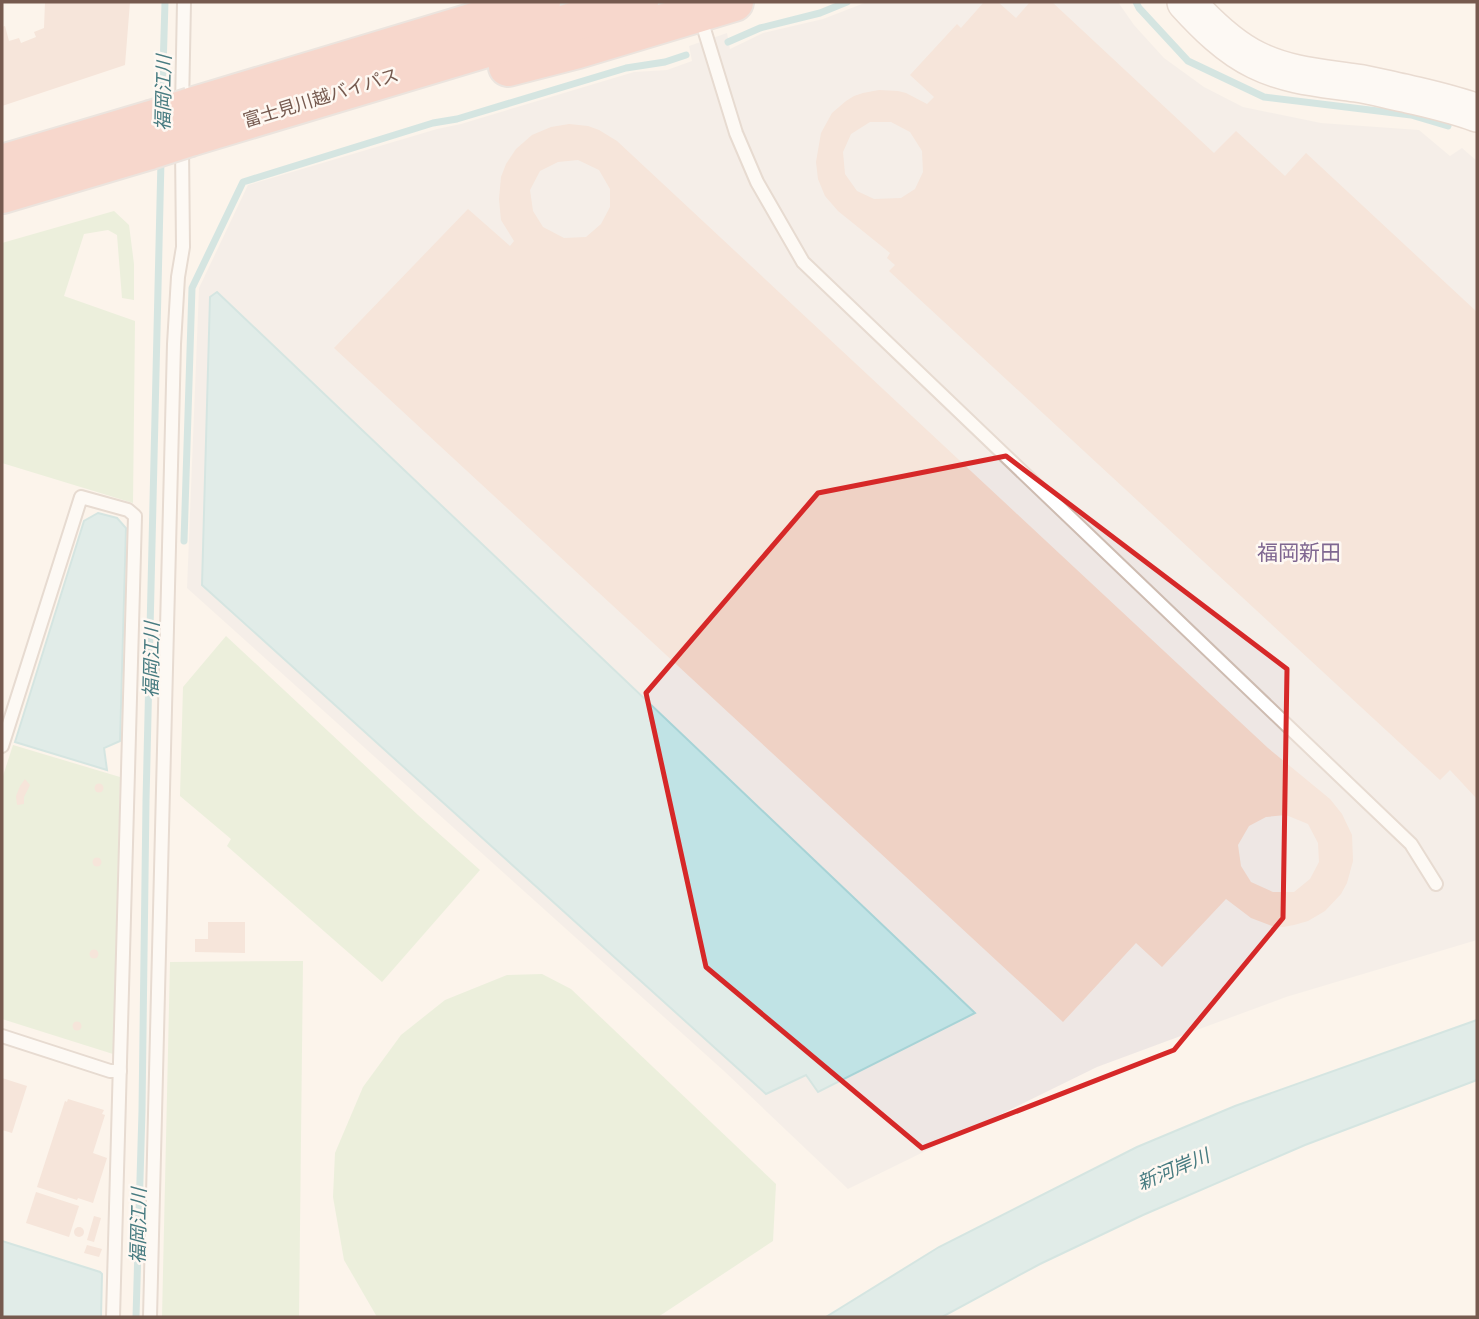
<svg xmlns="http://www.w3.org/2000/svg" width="1479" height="1319" viewBox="0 0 1479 1319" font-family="Quicksand,'Noto Sans JP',sans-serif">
  <rect width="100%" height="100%" fill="#fcf4eb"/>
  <!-- industrial -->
  <polygon fill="#eee7e4" points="867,2 1118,2 1134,25 1164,58 1204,87 1243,107 1321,123 1419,130 1450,156 1462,148 1477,161 1477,940 1286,997 1097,1067 848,1189 724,1071 187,588 199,288 248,185 437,129 461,124 634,72 667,70 692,61 689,46 727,33 730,49 763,33 823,19"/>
  <!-- green -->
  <g fill="#d9e9ca">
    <polygon points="114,211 129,225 134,264 134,300 122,298 117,235 108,230 84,234 64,296 135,321 133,503 2,463 2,243"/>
    <polygon points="226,636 418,815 480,870 382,982 227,846 231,839 180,796 183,687"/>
    <polygon points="13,745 120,777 113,1054 2,1019 2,779"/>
    <polygon points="303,961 299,1317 162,1317 170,962"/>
    <polygon points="542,974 571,989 776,1184 773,1241 658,1317 377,1317 344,1260 333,1197 335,1153 363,1087 401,1035 445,1000 507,975"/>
  </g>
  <!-- water -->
  <g fill="#c0e3e5" stroke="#a7d3d6" stroke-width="2">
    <polygon points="217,292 975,1013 818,1092 806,1075 766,1094 202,585 210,297"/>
    <polygon points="98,513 117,518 126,528 120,741 104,748 107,770 15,742 84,521"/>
    <polygon points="1477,1020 1477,1080 1305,1145 1143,1215 1040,1264 942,1317 826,1317 939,1247 1137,1147 1235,1106"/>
    <polygon points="2,1241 100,1272 102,1274 101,1317 2,1317"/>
  </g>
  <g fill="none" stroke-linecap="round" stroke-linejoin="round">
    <!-- stream -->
    <g stroke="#a7d3d6" stroke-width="7">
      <polyline points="1136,2 1139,8 1188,61 1264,97 1411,115 1448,126"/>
      <polyline points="728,42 760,28 820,13 847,2"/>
      <polyline points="162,103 165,2"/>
      <polyline points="184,541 192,288 243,182 433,123 457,119 626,68 665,62 686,55"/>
      <polyline points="136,1317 142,1111 146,801 161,160"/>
    </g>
  </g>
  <!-- building -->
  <g fill="#efd2c5" fill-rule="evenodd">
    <polygon points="45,2 130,2 125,65 2,106 2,27 5,26 9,41 19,38 21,43 36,37 34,32 44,28"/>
    <path d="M984 2H998L1016 18 1030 2H1052L1214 153 1236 131 1285 176 1306 153 1477 312V799L1450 770 1440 780 889 271 895 265 887 258 890 253 838 211 825 196 818 179 816 162 821 133 832 113 846 101 854 96 863 93 879 90 898 91 906 93 927 104 934 97 910 75 957 24 961 28ZM870 122H891L910 132 922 151 923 172 915 189 901 198 874 199 857 191 845 174 843 152 851 134Z"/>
    <path d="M569 124 588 126 599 130 617 141 1268 748 1330 799 1342 814 1352 835 1353 861 1347 883 1341 894 1325 911 1308 921 1294 925 1283 927 1272 926 1251 918 1226 899 1162 967 1136 943 1063 1022 334 348 468 209 510 246 514 241 501 220 499 199 501 177 506 164 516 149 532 135 551 127ZM578 160 599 170 610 189V207L601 224 586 237 564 238 543 227 533 211 530 190 540 171 558 162ZM1286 815 1308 824 1318 843 1319 862 1310 879 1294 892H1273L1251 882 1241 866 1238 845 1249 826 1266 817Z"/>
    <polygon points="25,779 30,785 24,797 24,804 17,805 16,796 20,786"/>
    <circle cx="99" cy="788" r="4.5"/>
    <circle cx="97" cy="862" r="4.5"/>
    <polygon points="208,922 245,922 245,953 195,952 195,939 208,939"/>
    <circle cx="94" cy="954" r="4.5"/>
    <circle cx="77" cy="1026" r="4.5"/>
    <polygon points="2,1078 27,1086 12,1133 2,1130"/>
    <polygon points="68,1099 104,1110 102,1114 105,1115 93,1153 107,1158 93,1203 78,1198 77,1200 37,1187 65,1101 67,1102"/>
    <polygon points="36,1192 79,1206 69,1237 26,1223"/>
    <polygon points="94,1216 101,1218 94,1242 87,1240"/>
    <circle cx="79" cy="1232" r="5"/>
    <polygon points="87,1245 102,1249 99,1257 84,1253"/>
  </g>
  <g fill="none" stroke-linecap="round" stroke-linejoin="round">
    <defs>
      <g id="lane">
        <polyline points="700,16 736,133 757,182 803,262 1411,844 1436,884"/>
        <polyline points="182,107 184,2"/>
        <polyline points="2,746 81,497 128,510 135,516 113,1317"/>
        <polyline points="2,1036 110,1071 120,1071"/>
        <polyline points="150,1317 174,344 178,277 183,247 182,146"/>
      </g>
      <path id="secondary" d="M1186 2C1206 24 1229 47 1256 60 1288 76 1322 78 1356 83 1372 85 1388 90 1404 93 1429 99 1453 104 1477 113"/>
      <g id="highway">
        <polyline points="508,67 578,49 734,2"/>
        <polyline points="191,107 541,2"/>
        <polyline points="190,137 639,2"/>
        <polyline points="2,164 151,120"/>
        <polyline points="2,194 150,150"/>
      </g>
    </defs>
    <!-- lane casing -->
    <use href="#lane" stroke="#cebcb1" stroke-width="16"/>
    <!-- secondary casing -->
    <use href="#secondary" stroke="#d3bdb1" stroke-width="40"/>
    <!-- highway casing -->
    <use href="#highway" stroke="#d9d1ce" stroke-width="42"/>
    <!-- lane -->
    <use href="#lane" stroke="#fff" stroke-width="12"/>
    <!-- secondary -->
    <use href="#secondary" stroke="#fff" stroke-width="37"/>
    <!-- highway -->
    <use href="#highway" stroke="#f1b4a7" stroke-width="38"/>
    <defs>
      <g id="highway-bridge">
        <polyline points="151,120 191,107"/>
        <polyline points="150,150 190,137"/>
      </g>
    </defs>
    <!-- highway-bridge casing -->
    <use href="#highway-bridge" stroke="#d9d1ce" stroke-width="42" stroke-linecap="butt"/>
    <!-- highway-bridge -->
    <use href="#highway-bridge" stroke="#f1b4a7" stroke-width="38"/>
  </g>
  <!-- marked area -->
  <path d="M0 0H1479V1319H0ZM1006 456 1287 669 1283 918 1174 1050 922 1148 706 967 646 693 818 493Z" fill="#fcf4eb" fill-opacity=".55" fill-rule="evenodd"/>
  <path fill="none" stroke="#d62828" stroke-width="5" stroke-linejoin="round" d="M1006 456 1287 669 1283 918 1174 1050 922 1148 706 967 646 693 818 493Z"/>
  <g text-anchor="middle" stroke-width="5" stroke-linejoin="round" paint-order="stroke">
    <!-- street labels -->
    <g font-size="18" fill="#765a4f" stroke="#fef8f2">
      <text transform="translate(321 98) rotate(-17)" y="6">富士見川越バイパス</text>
    </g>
    <!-- water labels -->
    <g font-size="19" font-style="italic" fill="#477b80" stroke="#fef8f2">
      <text transform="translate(163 93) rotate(-89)" y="7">福岡江川</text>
      <text transform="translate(151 660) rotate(-89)" y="7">福岡江川</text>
      <text transform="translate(1173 1169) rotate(-23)" y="7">新河岸川</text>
      <text transform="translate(138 1226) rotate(-89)" y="7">福岡江川</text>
    </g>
    <!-- quarter labels -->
    <g font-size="21" fill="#7f6791" stroke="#fef8f2">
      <text x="1299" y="560">福岡新田</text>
    </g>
  </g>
  <!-- border -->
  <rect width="1479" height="1319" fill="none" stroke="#765a4f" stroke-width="7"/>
</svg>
